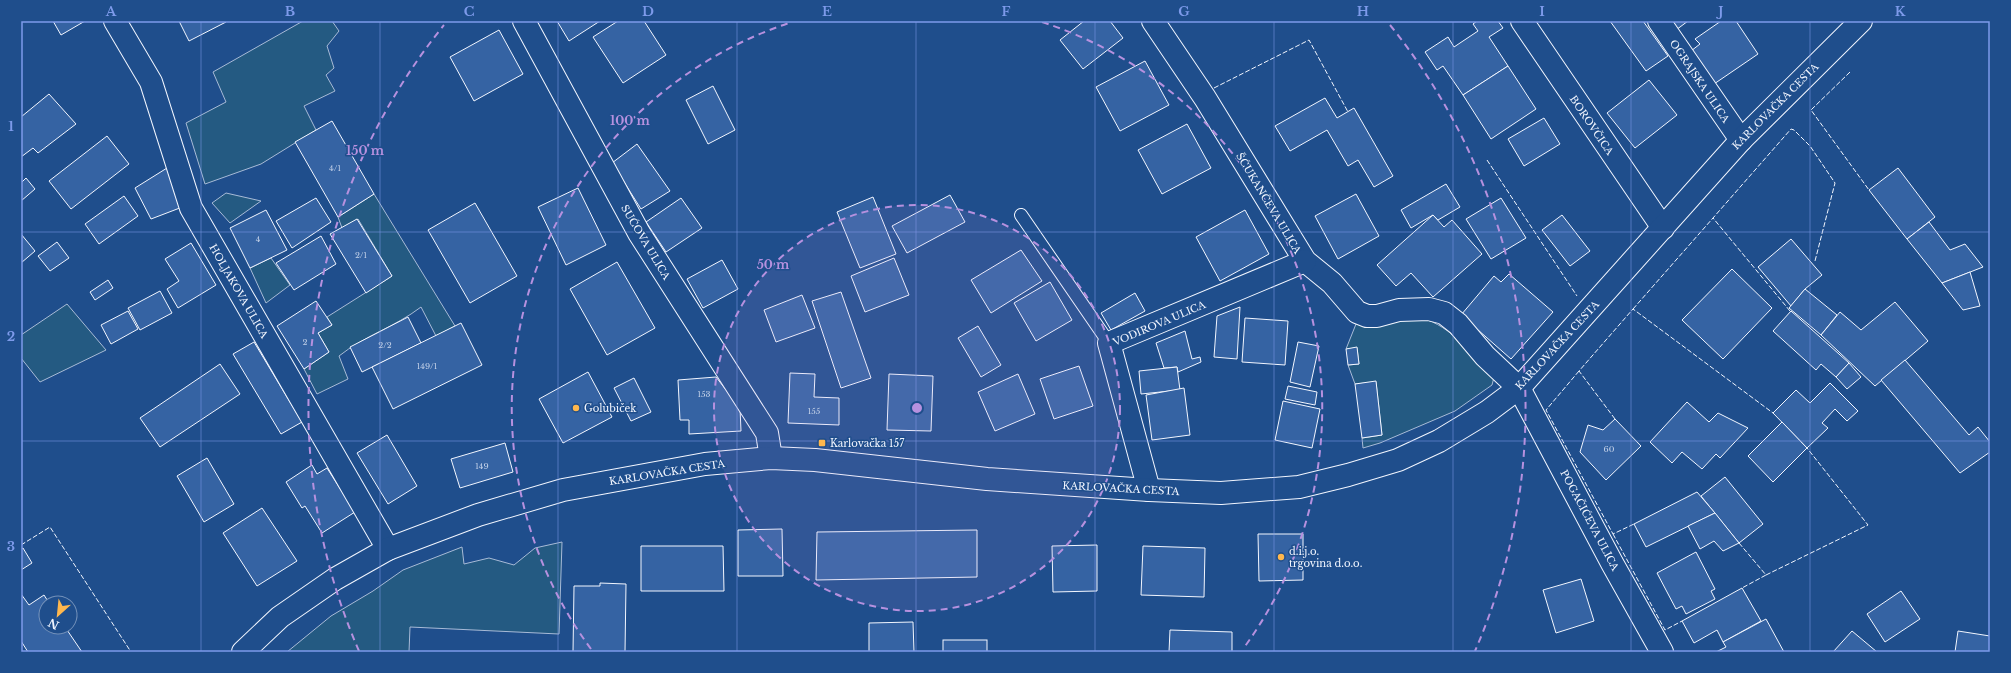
<svg xmlns="http://www.w3.org/2000/svg" width="2011" height="673" viewBox="0 0 2011 673" font-family="'Libre Baskerville',serif">
  <rect width="100%" height="100%" fill="#1f4e8c"/>
  <!-- green -->
  <g fill="#245a82" stroke="#a8bbd7">
    <polygon points="303,21 332,21 339,31 327,46 334,68 326,75 335,91 304,106 316,130 261,164 205,184 186,123 226,102 213,72"/>
    <polygon points="226,193 261,201 230,223 212,203"/>
    <path d="M374 194 455 326 436 336 421 307C395 327 364 336 339 356L348 379 317 394 304 369 329 352 318 333 332 325 327 317 392 276 358 219 342 228 338 217Z"/>
    <polygon points="271,258 290,285 266,303 250,268"/>
    <polygon points="67,304 106,350 40,382 21,358 21,335"/>
    <path d="M1358 319C1376 319 1407 316 1423 319 1449 324 1476 358 1494 377L1492 385 1455 411 1380 443 1363 448 1362 438 1382 435 1376 382 1355 384 1348 365 1359 364 1357 348 1346 349Z"/>
    <polygon points="562,542 559,634 410,627 409,652 287,652 331,616 373,591 403,570 462,547 464,564 489,558 514,565 535,548"/>
  </g>
  <!-- building -->
  <g fill="#3563a3" stroke="#f2f6ff">
    <polygon points="53,21 85,21 61,35"/>
    <polygon points="179,21 225,21 226,22 189,41"/>
    <polygon points="557,21 600,21 569,41"/>
    <polygon points="618,21 644,21 666,55 623,83 593,37"/>
    <polygon points="1084,21 1110,21 1123,38 1083,69 1060,40"/>
    <polygon points="1477,21 1498,21 1503,28 1489,37 1508,66 1463,95 1443,66 1437,70 1425,52 1448,37 1454,47 1478,31 1473,24"/>
    <polygon points="1610,21 1643,21 1668,56 1646,71"/>
    <polygon points="1670,21 1688,21 1676,30"/>
    <polygon points="1721,21 1736,21 1758,54 1714,84 1691,51 1700,44 1695,39"/>
    <polygon points="499,30 523,74 474,101 450,57"/>
    <polygon points="1145,61 1169,105 1120,131 1096,87"/>
    <polygon points="1508,66 1536,109 1491,139 1463,95"/>
    <polygon points="1649,80 1677,115 1635,148 1607,113"/>
    <polygon points="713,86 735,130 708,144 686,100"/>
    <polygon points="49,94 76,124 38,153 33,148 21,157 21,117"/>
    <polygon points="1325,98 1337,118 1354,108 1393,176 1374,187 1358,160 1348,166 1327,130 1290,151 1275,126"/>
    <polygon points="1544,118 1560,144 1524,166 1508,139"/>
    <polygon points="332,121 374,194 338,217 295,142"/>
    <polygon points="1187,124 1211,168 1162,194 1138,150"/>
    <polygon points="107,136 129,164 71,209 49,181"/>
    <polygon points="637,144 670,191 641,209 612,163"/>
    <polygon points="167,168 185,206 151,219 135,188"/>
    <polygon points="1898,168 1935,217 1907,239 1869,190"/>
    <polygon points="26,178 35,189 21,201 21,183"/>
    <polygon points="1446,184 1460,207 1438,220 1433,215 1411,228 1401,210"/>
    <polygon points="578,188 606,245 566,265 538,207"/>
    <polygon points="1356,194 1379,236 1338,259 1315,216"/>
    <polygon points="950,195 965,222 907,253 892,226"/>
    <polygon points="124,196 138,216 99,244 85,224"/>
    <polygon points="873,197 896,254 860,268 837,212"/>
    <polygon points="316,198 331,222 292,248 276,221"/>
    <polygon points="681,198 702,228 666,252 646,222"/>
    <polygon points="1501,198 1526,238 1491,259 1466,219"/>
    <polygon points="475,203 517,276 470,303 428,230"/>
    <polygon points="266,210 287,250 250,268 230,228"/>
    <polygon points="1245,210 1269,254 1220,281 1196,237"/>
    <polygon points="1433,215 1444,227 1452,220 1482,254 1433,297 1411,273 1396,286 1377,265"/>
    <polygon points="1562,215 1590,251 1570,266 1542,230"/>
    <polygon points="357,219 392,276 366,293 330,234"/>
    <polygon points="1929,222 1950,250 1965,244 1983,267 1942,283 1907,239"/>
    <polygon points="21,234 35,251 21,263"/>
    <polygon points="321,236 336,264 294,290 276,263"/>
    <polygon points="1791,239 1822,275 1805,289 1791,306 1758,267"/>
    <polygon points="57,242 69,258 50,271 38,256"/>
    <polygon points="191,243 216,285 178,308 167,289 179,281 165,259"/>
    <polygon points="1021,250 1042,281 991,313 971,280"/>
    <polygon points="894,258 909,295 865,312 851,276"/>
    <polygon points="722,260 738,289 703,308 687,279"/>
    <polygon points="617,262 655,328 607,355 570,289"/>
    <polygon points="1732,269 1772,308 1723,359 1682,320"/>
    <polygon points="1970,272 1980,306 1963,310 1942,283"/>
    <polygon points="1509,274 1553,312 1511,359 1461,315 1494,276 1501,282"/>
    <polygon points="108,280 113,288 95,300 90,292"/>
    <polygon points="1050,282 1072,320 1036,341 1014,303"/>
    <polygon points="1805,289 1837,315 1821,335 1789,308"/>
    <polygon points="160,291 172,313 140,330 128,308"/>
    <polygon points="841,292 871,378 841,388 812,301"/>
    <polygon points="1135,293 1145,311 1111,330 1101,313"/>
    <polygon points="802,295 815,328 776,342 764,310"/>
    <polygon points="316,301 332,325 318,333 329,352 304,369 277,326"/>
    <polygon points="1895,302 1928,341 1875,386 1821,335 1840,312 1861,330"/>
    <polygon points="1240,307 1237,359 1214,357 1217,316"/>
    <polygon points="128,311 138,329 111,344 101,325"/>
    <polygon points="1791,311 1849,363 1836,377 1821,364 1816,370 1773,331"/>
    <polygon points="408,317 421,343 362,372 350,347"/>
    <polygon points="1245,318 1288,321 1285,365 1242,362"/>
    <polygon points="461,323 482,365 393,409 372,367"/>
    <polygon points="978,326 1001,365 981,377 958,338"/>
    <polygon points="1185,331 1192,359 1200,357 1201,362 1178,372 1177,367 1164,368 1156,343"/>
    <polygon points="254,342 302,422 281,434 233,354"/>
    <polygon points="1298,342 1319,346 1310,387 1290,382"/>
    <polygon points="1357,347 1359,364 1348,365 1346,349"/>
    <polygon points="1905,360 1969,435 1978,427 1990,442 1990,452 1960,473 1881,380"/>
    <polygon points="1849,363 1861,377 1847,389 1836,377"/>
    <polygon points="220,364 240,394 160,447 140,418"/>
    <polygon points="1079,366 1093,406 1054,419 1040,379"/>
    <polygon points="1177,367 1180,390 1141,394 1139,371"/>
    <polygon points="588,372 612,417 563,443 539,399"/>
    <polygon points="790,373 815,374 814,397 839,398 839,425 788,423"/>
    <polygon points="889,374 933,376 931,431 887,430"/>
    <polygon points="1018,374 1035,414 995,431 978,392"/>
    <polygon points="716,377 740,408 741,431 689,434 689,420 680,420 678,380"/>
    <polygon points="634,378 651,412 631,421 614,388"/>
    <polygon points="1376,381 1382,435 1362,438 1355,384"/>
    <polygon points="1830,383 1858,411 1847,421 1835,409 1822,423 1828,428 1807,448 1773,413 1796,390 1810,403"/>
    <polygon points="1288,386 1317,392 1315,405 1285,399"/>
    <polygon points="1184,388 1190,435 1152,440 1146,395"/>
    <polygon points="1283,401 1320,409 1312,448 1275,440"/>
    <polygon points="1687,402 1709,422 1718,413 1748,428 1720,458 1716,454 1702,469 1682,452 1672,463 1650,442"/>
    <polygon points="1615,419 1641,446 1606,480 1580,452 1588,425 1603,430"/>
    <polygon points="1782,422 1807,448 1773,482 1748,456"/>
    <polygon points="387,435 417,486 388,504 357,453"/>
    <polygon points="505,443 513,472 460,488 451,459"/>
    <polygon points="207,458 234,504 204,522 177,476"/>
    <polygon points="312,465 317,474 327,468 355,512 322,533 305,506 302,508 286,482"/>
    <polygon points="1725,477 1763,524 1739,543 1701,496"/>
    <polygon points="1697,492 1715,513 1646,547 1634,524"/>
    <polygon points="262,508 297,561 257,586 223,533"/>
    <polygon points="1715,513 1739,543 1723,551 1714,541 1700,549 1688,526"/>
    <polygon points="782,529 783,576 738,576 738,530"/>
    <polygon points="977,530 977,577 816,580 817,532"/>
    <polygon points="1258,534 1303,534 1303,580 1259,581"/>
    <polygon points="1097,545 1097,591 1053,592 1052,546"/>
    <polygon points="641,546 723,546 724,591 641,591"/>
    <polygon points="1143,546 1205,548 1204,597 1141,595"/>
    <polygon points="23,548 32,563 21,570 21,549"/>
    <polygon points="1696,552 1715,589 1711,591 1715,599 1686,614 1682,606 1676,609 1657,573"/>
    <polygon points="1581,579 1594,621 1556,633 1543,590"/>
    <polygon points="600,583 626,584 625,652 573,652 574,586 600,586"/>
    <polygon points="1742,588 1761,621 1723,642 1717,630 1694,643 1682,621"/>
    <polygon points="1901,591 1920,619 1885,642 1867,614"/>
    <polygon points="21,594 29,605 44,595 49,603 46,603 46,627 65,627 82,652 28,652 21,641"/>
    <polygon points="1766,619 1784,652 1716,652 1726,647 1723,642"/>
    <polygon points="913,622 914,652 869,652 869,623"/>
    <polygon points="1170,630 1232,632 1232,652 1169,652"/>
    <polygon points="1852,631 1877,652 1833,652"/>
    <polygon points="1958,631 1990,636 1990,652 1955,652"/>
    <rect x="943" y="640" width="44" height="12"/>
  </g>
  <g fill="none" stroke-linecap="round" stroke-linejoin="round">
    <defs>
      <polyline id="service" points="1021,215 1109,343"/>
      <g id="minor">
        <polyline points="115,21 151,82 191,208 388,549"/>
        <polyline points="524,21 639,233 767,433 771,458"/>
        <polyline points="1153,21 1205,98 1305,261 1332,283 1357,312 1367,316 1377,316 1399,310 1429,309 1444,313 1458,324 1485,356 1519,388 1612,563 1662,652"/>
        <polyline points="1522,21 1663,228"/>
        <polyline points="1659,21 1741,140"/>
        <polyline points="1149,490 1109,343 1305,261"/>
      </g>
      <polyline id="tertiary" points="243,652 280,617 335,579 388,549 478,515 563,490 705,464 771,458 815,460 987,479 1149,490 1221,493 1299,487 1348,475 1398,460 1439,441 1487,412 1519,388 1741,140 1861,21"/>
    </defs>
    <!-- service casing -->
    <use href="#service" stroke="#f2f6ff" stroke-width="14"/>
    <!-- minor casing -->
    <use href="#minor" stroke="#f2f6ff" stroke-width="24"/>
    <!-- tertiary casing -->
    <use href="#tertiary" stroke="#f2f6ff" stroke-width="24"/>
    <!-- service -->
    <use href="#service" stroke="#1f4e8c" stroke-width="12"/>
    <!-- minor -->
    <use href="#minor" stroke="#1f4e8c" stroke-width="22"/>
    <!-- tertiary -->
    <use href="#tertiary" stroke="#1f4e8c" stroke-width="22"/>
    <!-- fence -->
    <g stroke="#f2f6ff" stroke-width="1" stroke-dasharray="5 2" stroke-linecap="butt">
      <polyline points="1850,72 1811,110 1869,190"/>
      <polyline points="1214,88 1309,40 1348,112"/>
      <polyline points="1487,160 1577,296"/>
      <polyline points="1633,309 1713,218"/>
      <polyline points="1790,311 1713,218 1791,129 1794,130 1810,146 1835,183 1815,261"/>
      <polyline points="1579,371 1546,410 1613,534 1634,524"/>
      <polyline points="1615,419 1579,371 1633,309 1773,413"/>
      <polyline points="1613,534 1665,630 1682,621"/>
      <polyline points="1739,543 1766,575 1742,588"/>
      <polyline points="21,545 50,527 131,652"/>
      <polyline points="1766,575 1868,525 1807,448"/>
    </g>
  </g>
  <!-- grid -->
  <path fill="none" stroke="#7d9aea" stroke-width="1" stroke-opacity="0.55" d="M201 21V652M380 21V652M558 21V652M737 21V652M916 21V652M1095 21V652M1274 21V652M1453 21V652M1631 21V652M1810 21V652M21 232H1990M21 441H1990"/>
  <!-- distance rings -->
  <circle cx="917" cy="408" r="203" fill="#b691df" fill-opacity=".12"/>
  <g fill="none" stroke="#b691df" stroke-width="2" stroke-dasharray="7 5">
    <circle cx="917" cy="408" r="203"/>
    <path d="M591 649A406 406 0 0 1 792 22M1042 22A406 406 0 0 1 1243 649"/>
    <path d="M359 651A609 609 0 0 1 444 25M1390 25A609 609 0 0 1 1475 651"/>
  </g>
  <!-- markers -->
  <g fill="#ffb74d" stroke="#1f4e8c" stroke-width="1.5">
    <circle cx="576" cy="408" r="4"/>
    <rect x="818" y="439" width="8" height="8" rx="2"/>
    <circle cx="1281" cy="557" r="4"/>
  </g>
  <g text-anchor="middle" stroke-width="3" stroke-linejoin="round" paint-order="stroke">
    <!-- number labels -->
    <g font-size="8" fill="#c3d1e8">
      <text x="335" y="171">4/1</text>
      <text x="258" y="242">4</text>
      <text x="361" y="258">2/1</text>
      <text x="305" y="345">2</text>
      <text x="385" y="348">2/2</text>
      <text x="427" y="369">149/1</text>
      <text x="704" y="397">153</text>
      <text x="814" y="414">155</text>
      <text x="1609" y="452">60</text>
      <text x="482" y="469">149</text>
    </g>
    <!-- street labels -->
    <g font-size="10" fill="#f2f6ff" stroke="#1f4e8c">
      <text transform="translate(1700 81) rotate(56)" y="4">OGRAJSKA ULICA</text>
      <text transform="translate(1775 106) rotate(-45)" y="4">KARLOVAČKA CESTA</text>
      <text transform="translate(1592 125) rotate(56)" y="4">BOROVČICA</text>
      <text transform="translate(1269 203) rotate(59)" y="4">ŠĆUKANČEVA ULICA</text>
      <text transform="translate(646 242) rotate(59)" y="4">SUĆOVA ULICA</text>
      <text transform="translate(239 291) rotate(60)" y="4">HOLJAKOVA ULICA</text>
      <text transform="translate(1159 323) rotate(-23)" y="4">VODIROVA ULICA</text>
      <text transform="translate(1557 345) rotate(-47)" y="4">KARLOVAČKA CESTA</text>
      <text transform="translate(667 472) rotate(-9)" y="4">KARLOVAČKA CESTA</text>
      <text transform="translate(1121 488) rotate(3)" y="4">KARLOVAČKA CESTA</text>
      <text transform="translate(1590 520) rotate(62)" y="4">POGAČIĆEVA ULICA</text>
    </g>
    <!-- poi labels -->
    <g font-size="10" fill="#f2f6ff" stroke="#1f4e8c" text-anchor="start">
      <text x="584" y="412">Golubiček</text>
      <text x="830" y="447">Karlovačka 157</text>
      <text x="1289" y="555">d.i.j.o.<tspan x="1289" dy="12">trgovina d.o.o.</tspan></text>
    </g>
  </g>
  <circle cx="917" cy="408" r="6" fill="#b691df" stroke="#1f4e8c" stroke-width="2"/>
  <g font-size="12" text-anchor="middle" font-weight="bold" fill="#b691df" stroke="#1f4e8c" stroke-width="3" stroke-linejoin="round" paint-order="stroke">
    <text x="630" y="125">100 m</text>
    <text x="365" y="155">150 m</text>
    <text x="773" y="269">50 m</text>
  </g>
  <!-- border -->
  <rect width="2011" height="673" fill="none" stroke="#1f4e8c" stroke-width="44"/>
  <!-- north arrow -->
  <g transform="translate(58 615) rotate(207)"><circle r="19" fill="#1f4e8c" stroke="#7391ba"/>
  <path d="M0-3L7 15L0 10L-7 15Z" fill="#ffb74d"/>
  <text y="-6" font-size="11" font-weight="bold" text-anchor="middle" fill="#f2f6ff">N</text>
  </g>
  <rect x="22" y="22" width="1967" height="629" fill="none" stroke="#7d9aea" stroke-width="1.5"/>
  <g font-size="13" text-anchor="middle" font-weight="bold" fill="#7d9aea">
    <text x="111" y="16">A</text>
    <text x="290" y="16">B</text>
    <text x="469" y="16">C</text>
    <text x="648" y="16">D</text>
    <text x="827" y="16">E</text>
    <text x="1006" y="16">F</text>
    <text x="1184" y="16">G</text>
    <text x="1363" y="16">H</text>
    <text x="1542" y="16">I</text>
    <text x="1721" y="16">J</text>
    <text x="1900" y="16">K</text>
    <text x="11" y="131">1</text>
    <text x="11" y="341">2</text>
    <text x="11" y="551">3</text>
  </g>
</svg>
